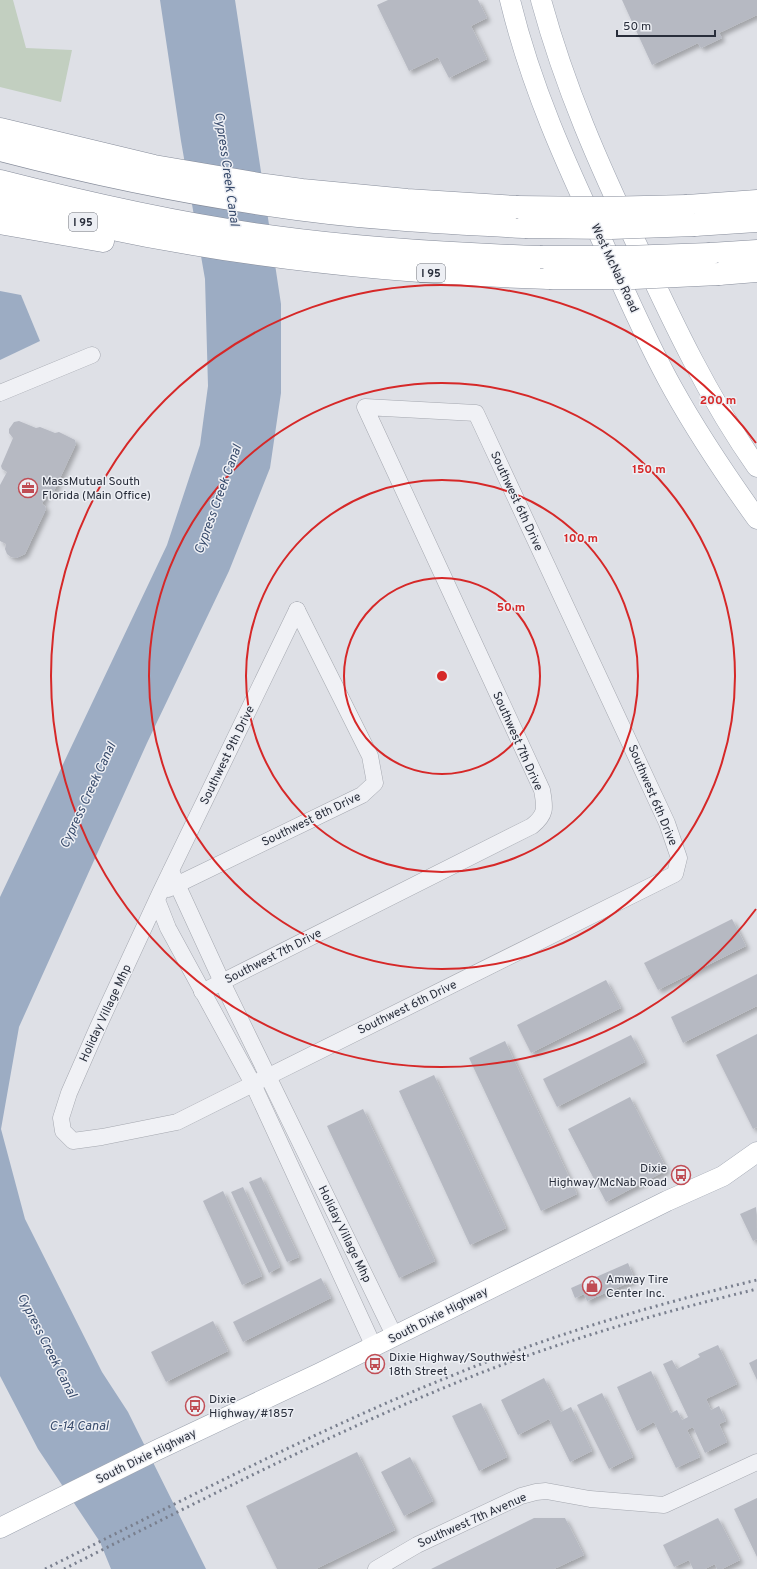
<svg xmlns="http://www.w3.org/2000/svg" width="757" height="1569" viewBox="0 0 757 1569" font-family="Overpass,sans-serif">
  <defs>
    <filter id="shadow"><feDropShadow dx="3.5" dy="3.5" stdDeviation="2" flood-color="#0004"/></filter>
  </defs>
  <rect width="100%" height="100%" fill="#dee0e6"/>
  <!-- green -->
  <polygon fill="#c2cfc0" points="0,0 13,0 26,48 72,50 61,102 0,87"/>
  <!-- water -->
  <g fill="#9cacc3">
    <polygon points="160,0 235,0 281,304 281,393 270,468 229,571 147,743 19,1027 1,1129 25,1219 102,1372 128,1412 206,1569 111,1569 100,1542 38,1449 0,1376 0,897 167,545 200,445 208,386 205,279 181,141"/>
    <polygon points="0,291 21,295 40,341 0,360"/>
  </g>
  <!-- building -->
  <g fill="#b6b9c2" filter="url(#shadow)">
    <polygon points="388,0 478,0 487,18 471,26 487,59 449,78 438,57 409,71 377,5"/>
    <polygon points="622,0 757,0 757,15 719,33 722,38 701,48 698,43 652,65"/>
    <polygon points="19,421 36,428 40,427 55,433 59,432 75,440 76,444 54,491 52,492 48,491 42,504 45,506 46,509 25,554 16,558 11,557 7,554 5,549 6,544 0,541 0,485 7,472 2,469 1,466 13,438 9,433 9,429 14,422"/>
    <polygon points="732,919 746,946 658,990 644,963"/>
    <polygon points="757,974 757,1006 683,1043 671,1017"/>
    <polygon points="606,980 621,1008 531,1053 517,1025"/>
    <polygon points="757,1034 757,1127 753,1129 716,1055"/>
    <polygon points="631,1035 645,1062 557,1107 543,1079"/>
    <polygon points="505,1041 577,1194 541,1211 469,1058"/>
    <polygon points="434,1075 506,1228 470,1245 399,1091"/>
    <polygon points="630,1097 667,1170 606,1202 568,1129"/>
    <polygon points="363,1109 435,1261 399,1278 327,1126"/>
    <polygon points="261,1177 299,1257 287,1262 249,1182"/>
    <polygon points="243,1187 280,1267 269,1273 231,1192"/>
    <polygon points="223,1191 262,1276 242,1285 203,1201"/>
    <polygon points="756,1207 757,1239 753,1241 740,1214"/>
    <polygon points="628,1263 635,1280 587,1301 584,1294 575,1298 571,1288"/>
    <polygon points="321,1278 331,1298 243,1342 233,1322"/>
    <polygon points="213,1321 228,1351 166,1382 151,1352"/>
    <polygon points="718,1345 737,1384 706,1399 711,1410 719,1406 726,1421 719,1424 727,1442 705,1453 693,1427 687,1430 700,1457 676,1468 654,1422 637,1431 617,1387 651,1371 671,1413 677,1410 682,1420 688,1417 663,1364 672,1360 677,1369 700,1357 698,1354"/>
    <polygon points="757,1359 757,1380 749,1363"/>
    <polygon points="544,1378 561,1412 571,1407 592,1451 570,1462 549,1419 518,1435 501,1400"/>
    <polygon points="602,1393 633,1457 609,1469 577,1405"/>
    <polygon points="481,1403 507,1457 479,1471 452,1416"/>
    <polygon points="357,1452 395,1530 316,1569 277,1569 246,1506"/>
    <polygon points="410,1457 433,1501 404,1516 381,1472"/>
    <polygon points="757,1498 757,1557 734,1509"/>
    <polygon points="534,1518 565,1518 584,1555 554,1569 431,1569"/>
    <polygon points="718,1518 740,1560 722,1569 717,1569 715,1564 705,1569 693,1569 689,1560 674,1567 663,1545"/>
  </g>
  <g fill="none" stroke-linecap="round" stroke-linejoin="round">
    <defs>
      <g id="minor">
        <polyline points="0,393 92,355"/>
        <polyline points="171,871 222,982 395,1337"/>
        <polyline points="168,889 362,795 375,783 370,756 297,610"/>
        <polyline points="157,900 168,928 253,1084 177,1122 102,1137 73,1141 63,1131 61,1118 69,1093 98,1027 160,893 297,610"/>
        <path d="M202 992 532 826C547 814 545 807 542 790L365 407 476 413 667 823 679 858 675 874 253 1084 374 1347"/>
        <polyline points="376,1569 417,1545 521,1496 536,1492 546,1491 590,1499 664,1505 757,1462"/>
      </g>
      <g id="major">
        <path d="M510 0C531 87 566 164 604 245 626 293 647 343 673 389 698 434 727 477 757 519"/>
        <path d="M541 0C565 88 599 165 638 247 673 323 709 399 757 467"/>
        <polyline points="0,1528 157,1450 320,1373 667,1201 723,1176 757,1152"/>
      </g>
      <g id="highway">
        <polyline points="0,129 154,166 265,185 302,190 407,200 516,207"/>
        <path d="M0 150C88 173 179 192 269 205 354 218 440 223 525 227"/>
        <path d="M0 181C90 204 182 225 275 237 363 249 451 254 540 257"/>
        <path d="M0 202C179 251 364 272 549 278"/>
        <polyline points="687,206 757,201"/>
        <polyline points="0,223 103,241"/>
        <polyline points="695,225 757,221"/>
        <polyline points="710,254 757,251"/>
        <polyline points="719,274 757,271"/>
      </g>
    </defs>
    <!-- minor casing -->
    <use href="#minor" stroke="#a4a7af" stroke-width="17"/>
    <!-- major casing -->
    <use href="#major" stroke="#9ea4b0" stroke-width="21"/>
    <!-- highway casing -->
    <use href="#highway" stroke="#878d9b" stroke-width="23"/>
    <!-- minor -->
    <use href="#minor" stroke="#f0f1f5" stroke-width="16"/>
    <!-- major -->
    <use href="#major" stroke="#fff" stroke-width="20"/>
    <!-- highway -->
    <use href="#highway" stroke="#fff" stroke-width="22"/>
    <!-- rail -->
    <g stroke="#797f8e" stroke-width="3" stroke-dasharray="2 4" stroke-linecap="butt">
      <path d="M45 1569C194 1495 342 1416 497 1358 582 1326 669 1301 757 1280"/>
      <path d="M64 1569C188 1507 313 1442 441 1389 543 1346 650 1315 757 1289"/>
    </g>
    <defs>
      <g id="highway-bridge">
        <polyline points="516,207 602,208 687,206"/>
        <polyline points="525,227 611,228 695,225"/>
        <polyline points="540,257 625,257 710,254"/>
        <polyline points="549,278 634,278 719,274"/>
      </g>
    </defs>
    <!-- highway-bridge casing -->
    <use href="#highway-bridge" stroke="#878d9b" stroke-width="23" stroke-linecap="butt"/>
    <!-- highway-bridge -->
    <use href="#highway-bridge" stroke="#fff" stroke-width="22"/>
  </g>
  <!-- distance rings -->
  <g fill="none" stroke="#d62828" stroke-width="2">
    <circle cx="442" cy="676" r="98"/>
    <circle cx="442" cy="676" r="196"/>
    <circle cx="442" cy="676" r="293"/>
    <path d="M756 909A391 391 0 1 1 756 443"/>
  </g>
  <!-- icons -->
  <defs>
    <symbol id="office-ring" viewBox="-11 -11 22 22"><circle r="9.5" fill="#edeff4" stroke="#c04d55" stroke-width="1.5"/><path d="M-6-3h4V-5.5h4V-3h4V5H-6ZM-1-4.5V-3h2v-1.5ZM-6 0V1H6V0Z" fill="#c04d55"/></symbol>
    <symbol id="bus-ring" viewBox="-11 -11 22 22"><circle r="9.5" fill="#edeff4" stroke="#c04d55" stroke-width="1.5"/><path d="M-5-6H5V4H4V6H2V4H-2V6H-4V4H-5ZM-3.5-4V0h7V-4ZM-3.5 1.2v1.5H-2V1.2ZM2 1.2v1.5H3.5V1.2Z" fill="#c04d55"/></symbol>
    <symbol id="shop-ring" viewBox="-11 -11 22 22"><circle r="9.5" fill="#edeff4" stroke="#c04d55" stroke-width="1.5"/><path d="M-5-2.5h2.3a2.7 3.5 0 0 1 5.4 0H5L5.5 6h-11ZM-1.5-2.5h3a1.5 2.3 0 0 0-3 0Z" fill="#c04d55"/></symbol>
  </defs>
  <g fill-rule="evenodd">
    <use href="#office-ring" x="17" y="477" width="22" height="22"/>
    <use href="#bus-ring" x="670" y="1164" width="22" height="22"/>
    <use href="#shop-ring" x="581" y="1275" width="22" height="22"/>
    <use href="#bus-ring" x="364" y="1353" width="22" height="22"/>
    <use href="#bus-ring" x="184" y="1395" width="22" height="22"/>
  </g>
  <g text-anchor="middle" stroke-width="3" stroke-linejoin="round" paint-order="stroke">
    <!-- shield labels -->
    <g fill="#edeff4" stroke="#646872" stroke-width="1">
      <rect x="69" y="213" width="28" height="18" rx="3"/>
      <rect x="417" y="264" width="28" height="18" rx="3"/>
    </g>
    <g font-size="11" font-weight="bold" fill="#292e3b">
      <text x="83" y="226">I 95</text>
      <text x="431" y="277">I 95</text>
    </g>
    <!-- street labels -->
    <g font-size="12" fill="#292e3b" stroke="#edeff4">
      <text transform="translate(615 268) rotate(65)" y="4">West McNab Road</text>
      <text transform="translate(517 501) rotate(65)" y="4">Southwest 6th Drive</text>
      <text transform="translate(518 741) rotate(66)" y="4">Southwest 7th Drive</text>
      <text transform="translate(227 755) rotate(-64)" y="4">Southwest 9th Drive</text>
      <text transform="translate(653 795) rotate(67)" y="4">Southwest 6th Drive</text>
      <text transform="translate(311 819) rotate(-26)" y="4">Southwest 8th Drive</text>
      <text transform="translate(273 956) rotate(-27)" y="4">Southwest 7th Drive</text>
      <text transform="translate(407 1007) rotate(-26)" y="4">Southwest 6th Drive</text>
      <text transform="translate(105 1013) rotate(-65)" y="4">Holiday Village Mhp</text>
      <text transform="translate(345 1234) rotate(64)" y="4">Holiday Village Mhp</text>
      <text transform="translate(438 1315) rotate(-27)" y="4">South Dixie Highway</text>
      <text transform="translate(146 1456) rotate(-26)" y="4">South Dixie Highway</text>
      <text transform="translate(472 1520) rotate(-24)" y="4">Southwest 7th Avenue</text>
    </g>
    <!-- poi labels -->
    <g font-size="12" fill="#292e3b" stroke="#edeff4" text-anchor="start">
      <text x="42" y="485">MassMutual South<tspan x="42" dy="14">Florida (Main Office)</tspan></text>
      <text x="667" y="1172" text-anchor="end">Dixie<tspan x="667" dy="14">Highway/McNab Road</tspan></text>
      <text x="606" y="1283">Amway Tire<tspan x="606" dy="14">Center Inc.</tspan></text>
      <text x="389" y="1361">Dixie Highway/Southwest<tspan x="389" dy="14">18th Street</tspan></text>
      <text x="209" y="1403">Dixie<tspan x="209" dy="14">Highway/#1857</tspan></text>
    </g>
    <!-- water labels -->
    <g font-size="13" font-style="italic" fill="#374a6b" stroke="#edeff4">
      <text transform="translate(228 169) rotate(82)" y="5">Cypress Creek Canal</text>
      <text transform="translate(217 499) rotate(-70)" y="5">Cypress Creek Canal</text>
      <text transform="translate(87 795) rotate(-65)" y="5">Cypress Creek Canal</text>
      <text transform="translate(48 1345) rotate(63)" y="5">Cypress Creek Canal</text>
      <text x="79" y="1430">C-14 Canal</text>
    </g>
  </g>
  <circle cx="442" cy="676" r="6" fill="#d62828" stroke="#edeff4" stroke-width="2"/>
  <g font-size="12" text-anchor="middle" font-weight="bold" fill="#d62828" stroke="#edeff4" stroke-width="3" stroke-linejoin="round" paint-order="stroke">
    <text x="718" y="404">200 m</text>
    <text x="649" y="473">150 m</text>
    <text x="581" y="542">100 m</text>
    <text x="511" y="611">50 m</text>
  </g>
  <!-- scale -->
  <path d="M617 30v6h98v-6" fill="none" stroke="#292e3b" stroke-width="2"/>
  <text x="623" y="30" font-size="12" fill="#292e3b" stroke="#edeff4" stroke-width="3" paint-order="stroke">50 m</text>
</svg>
